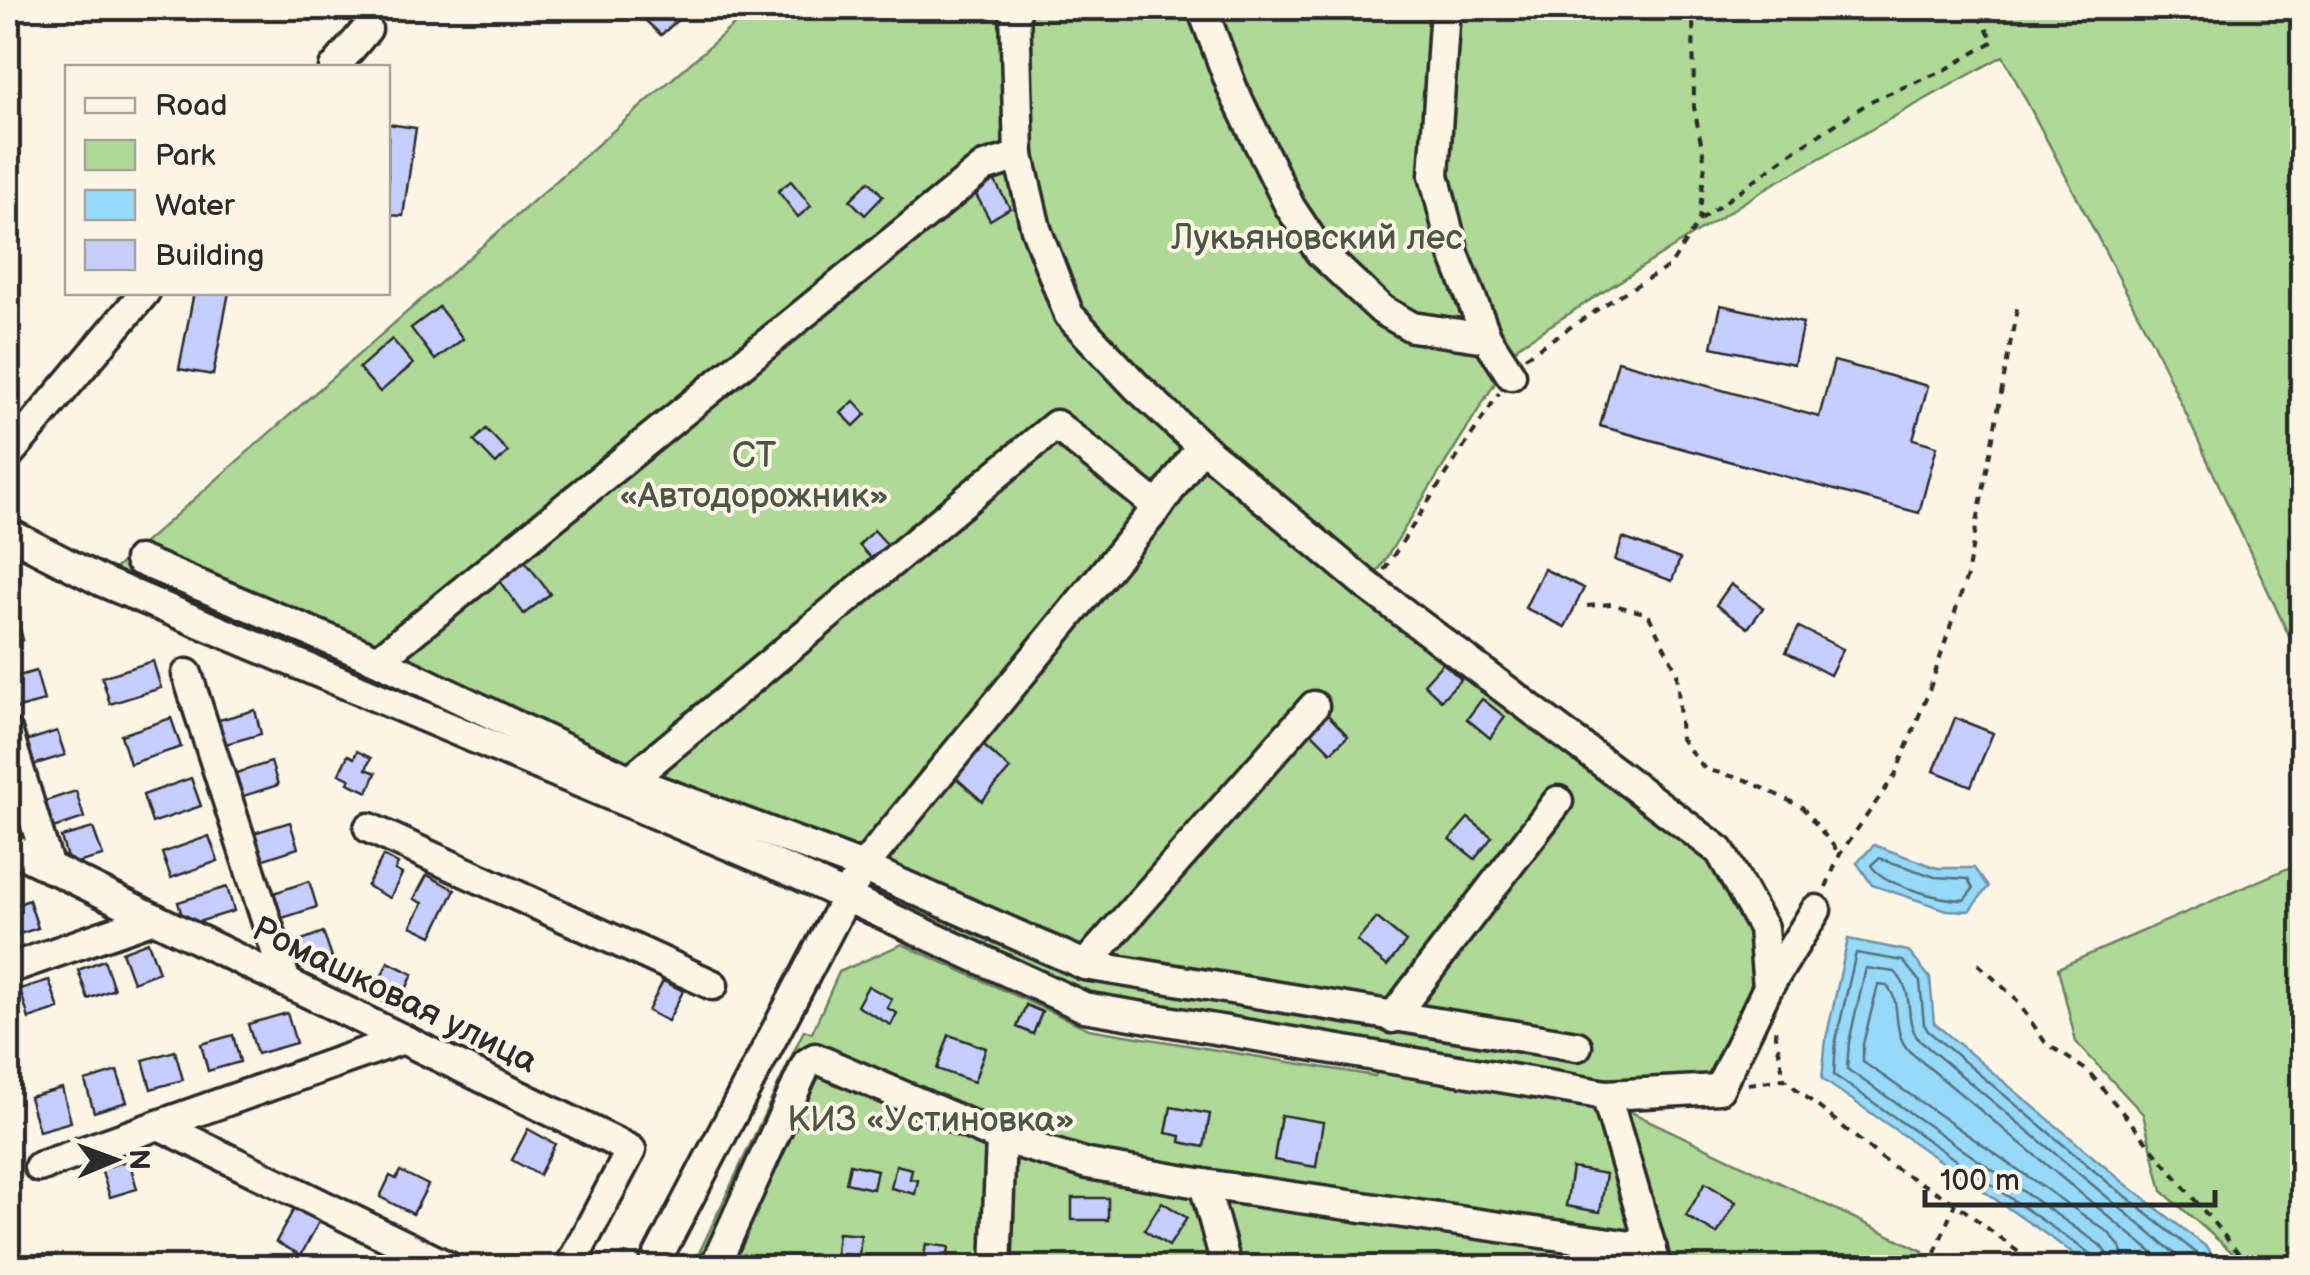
<svg xmlns="http://www.w3.org/2000/svg" width="2310" height="1275" viewBox="0 0 2310 1275" font-family="'Balsamiq Sans',sans-serif">
  <rect width="100%" height="100%" fill="#fcf5e5"/>
  <filter id="ink" filterUnits="userSpaceOnUse"><feTurbulence type="fractalNoise" baseFrequency=".01" numOctaves="2"/><feDisplacementMap in="SourceGraphic" scale="20" xChannelSelector="R" yChannelSelector="G"/><feConvolveMatrix kernelMatrix="1 2 1 2 8 2 1 2 1" color-interpolation-filters="sRGB"/></filter>
  <g filter="url(#ink)">
    <!-- green -->
    <g fill="#aed997" stroke="#6c8261" stroke-width="2.5">
      <polygon points="753,8 1005,8 1013,158 1066,317 1136,390 1720,851 1763,928 1768,987 1719,1089 1619,1095 1084,1007 101,581"/>
      <polygon points="1020,8 2302,8 2302,664 2153,343 2003,56 1768,187 1518,346 1370,584 1072,313 1039,229"/>
      <polygon points="2302,862 2302,1267 2244,1267 2241,1260 2162,1191 2143,1114 2076,1042 2058,968"/>
      <polygon points="902,944 1089,1029 1375,1076 1378,1069 1629,1111 1923,1251 1917,1268 692,1268 804,1030 812,1033 839,972"/>
    </g>
    <!-- water -->
    <g fill="#97d9f9" stroke="#6c93a7" stroke-width="2.5">
      <polygon points="1874,845 1937,868 1974,868 1988,887 1969,911 1947,910 1872,885 1857,863"/>
      <polygon points="1848,939 1908,951 1930,978 1934,1023 2123,1182 2209,1249 2216,1267 2093,1267 1822,1079 1826,1039"/>
    </g>
    <g fill="none" stroke-linecap="round" stroke-linejoin="round">
      <!-- shore -->
      <g stroke="#56717d" stroke-width="2.5">
        <path d="M1879 858 1935 877 1968 879 1973 889 1964 900C1942 900 1882 885 1871 865Z"/>
        <polyline points="2097,1268 2092,1255 1834,1075 1836,1040 1856,953 1903,961 1920,982 1924,1024 1928,1031 2117,1190 2199,1255 2206,1268"/>
        <path d="M2109 1268 2107 1254 2100 1245 1847 1069 1849 1042 1866 968 1895 972C1917 995 1902 1018 1919 1040L2192 1268"/>
        <path d="M2124 1268 2121 1248 2109 1233 1863 1062V1044L1878 985 1887 986C1903 1003 1890 1030 1909 1051L2171 1268"/>
      </g>
    </g>
    <!-- building -->
    <g fill="#c6cdff" stroke="#2b2b2b" stroke-width="2.5">
      <polygon points="653,8 691,8 661,35 643,18"/>
      <polygon points="388,124 416,128 403,216 388,215"/>
      <polygon points="993,178 1010,208 990,220 973,189"/>
      <polygon points="791,181 811,206 798,217 778,191"/>
      <polygon points="869,181 883,196 865,215 850,200"/>
      <polygon points="194,292 229,292 213,375 179,369"/>
      <polygon points="1721,305 1803,323 1794,364 1712,347"/>
      <polygon points="439,307 463,339 435,360 411,328"/>
      <polygon points="392,339 413,364 380,392 359,368"/>
      <polygon points="1618,361 1819,417 1834,361 1928,386 1913,439 1937,446 1919,513 1600,426"/>
      <polygon points="854,401 866,414 854,426 841,413"/>
      <polygon points="486,429 508,452 496,464 474,441"/>
      <polygon points="874,530 892,550 877,565 859,545"/>
      <polygon points="1623,538 1680,559 1672,581 1615,560"/>
      <polygon points="523,558 550,594 524,614 497,578"/>
      <polygon points="1544,569 1584,588 1565,627 1525,608"/>
      <polygon points="1731,584 1763,608 1748,628 1716,605"/>
      <polygon points="16,612 23,640 8,644 8,615"/>
      <polygon points="1799,627 1843,649 1830,675 1786,652"/>
      <polygon points="153,661 161,688 110,704 102,677"/>
      <polygon points="1443,663 1461,679 1441,700 1424,684"/>
      <polygon points="36,671 44,701 8,711 8,679"/>
      <polygon points="1482,699 1505,717 1490,738 1467,719"/>
      <polygon points="255,710 261,734 215,747 208,723"/>
      <polygon points="1326,713 1348,736 1331,752 1309,730"/>
      <polygon points="171,718 181,747 130,764 121,735"/>
      <polygon points="1955,718 1993,733 1971,786 1934,771"/>
      <polygon points="57,731 65,755 30,766 23,742"/>
      <polygon points="983,745 1010,769 982,801 955,777"/>
      <polygon points="357,751 371,758 366,769 376,773 368,792 348,783 350,779 339,774 348,755 354,758"/>
      <polygon points="271,762 278,785 234,799 227,776"/>
      <polygon points="191,778 201,806 152,823 143,795"/>
      <polygon points="76,791 84,818 47,830 39,803"/>
      <polygon points="1468,818 1492,837 1475,859 1450,839"/>
      <polygon points="290,822 298,848 255,862 247,835"/>
      <polygon points="93,828 103,856 69,865 61,837"/>
      <polygon points="209,836 218,861 171,878 162,853"/>
      <polygon points="383,856 398,864 395,870 402,874 390,898 367,886"/>
      <polygon points="427,875 455,890 432,936 411,926 423,903 414,899"/>
      <polygon points="309,881 317,907 273,921 265,896"/>
      <polygon points="227,887 234,911 185,926 178,902"/>
      <polygon points="29,900 38,928 13,936 8,908"/>
      <polygon points="1377,918 1406,942 1387,966 1357,941"/>
      <polygon points="323,932 332,957 292,972 283,947"/>
      <polygon points="148,942 159,972 133,982 122,952"/>
      <polygon points="104,960 114,989 88,999 78,970"/>
      <polygon points="388,962 413,974 397,1009 372,997"/>
      <polygon points="49,980 59,1009 29,1019 20,989"/>
      <polygon points="663,981 683,991 668,1021 648,1011"/>
      <polygon points="868,986 892,999 887,1008 897,1013 891,1025 857,1006"/>
      <polygon points="1026,1005 1042,1012 1033,1034 1017,1027"/>
      <polygon points="287,1013 296,1043 257,1054 248,1024"/>
      <polygon points="233,1035 240,1062 208,1071 201,1044"/>
      <polygon points="949,1035 986,1048 974,1082 937,1069"/>
      <polygon points="175,1051 183,1080 151,1089 143,1060"/>
      <polygon points="117,1071 127,1102 94,1112 85,1081"/>
      <polygon points="62,1088 71,1122 39,1131 29,1097"/>
      <polygon points="1171,1107 1210,1114 1204,1147 1180,1142 1181,1136 1166,1133"/>
      <polygon points="1281,1115 1323,1122 1316,1167 1274,1160"/>
      <polygon points="528,1129 555,1144 539,1175 512,1160"/>
      <polygon points="129,1160 137,1189 110,1197 101,1169"/>
      <polygon points="850,1164 877,1170 873,1189 846,1183"/>
      <polygon points="896,1165 912,1169 910,1179 918,1180 915,1194 891,1188"/>
      <polygon points="1572,1168 1606,1174 1600,1212 1566,1206"/>
      <polygon points="400,1171 428,1185 413,1214 380,1197 390,1176 396,1179"/>
      <polygon points="1705,1183 1736,1202 1717,1234 1686,1216"/>
      <rect x="1072" y="1198" width="36" height="22"/>
      <polygon points="1162,1202 1187,1218 1169,1246 1144,1230"/>
      <polygon points="296,1205 321,1218 301,1255 276,1242"/>
      <polygon points="838,1233 861,1235 859,1256 836,1254"/>
      <polygon points="926,1244 949,1247 946,1268 922,1268"/>
    </g>
    <g fill="none" stroke-linecap="round" stroke-linejoin="round">
      <defs>
        <g id="minor">
          <polyline points="1202,8 1233,90 1290,207 1320,252 1382,310 1412,327 1487,338 1511,375"/>
          <polyline points="1445,8 1434,175 1454,254 1487,338"/>
          <polyline points="334,68 367,29"/>
          <polyline points="8,455 145,292"/>
          <polyline points="8,533 101,581 795,873 846,897 863,867 1158,507 1201,446"/>
          <polyline points="139,560 378,660 630,780 1056,425 1158,507"/>
          <polyline points="378,660 984,167 1019,156"/>
          <polyline points="187,674 286,982"/>
          <polyline points="8,733 49,868"/>
          <polyline points="630,780 863,867 1085,965 1577,1046"/>
          <polyline points="369,828 713,985"/>
          <polyline points="8,847 631,1150 569,1268"/>
          <polyline points="1085,965 1314,706"/>
          <polyline points="8,969 154,918"/>
          <polyline points="1768,987 1816,910"/>
          <polyline points="1392,1018 1558,801"/>
          <polyline points="1606,1095 1657,1268"/>
          <polyline points="159,1125 451,1268"/>
          <polyline points="39,1167 403,1039"/>
          <polyline points="1204,1184 1227,1268"/>
          <polyline points="652,1268 846,897 1084,1007 1606,1095 1719,1089 1768,987 1763,928 1720,851 1368,586 1201,446 1137,387 1069,315 1036,229 1019,156 1015,8"/>
          <polyline points="714,1268 807,1063 815,1058 1001,1138 1088,1164 1204,1184 1652,1249"/>
          <polyline points="996,1268 1001,1138"/>
        </g>
      </defs>
      <!-- minor casing -->
      <use href="#minor" stroke="#2b2b2b" stroke-width="35"/>
      <!-- path -->
      <g stroke="#2b2b2b" stroke-width="4" stroke-dasharray="8 8" stroke-linecap="butt">
        <polyline points="1700,220 1794,151 1873,100 1945,70 1994,41 1973,8"/>
        <polyline points="1525,357 1618,296 1670,266 1699,221 1705,163 1694,107 1693,8"/>
        <polyline points="1384,570 1499,393"/>
        <polyline points="1587,606 1611,604 1648,614 1677,672 1681,739 1705,769 1746,780 1802,807 1840,854"/>
        <polyline points="1826,887 1840,854 1895,775 1929,691 1967,576 2017,308"/>
        <polyline points="1978,964 2015,998 2045,1042 2089,1072 2251,1268"/>
        <polyline points="1775,1030 1784,1079"/>
        <polyline points="1748,1084 1784,1079 1890,1165 1955,1203 2039,1268"/>
        <polyline points="1929,1268 1955,1203"/>
      </g>
      <!-- minor -->
      <use href="#minor" stroke="#fcf5e5" stroke-width="28"/>
    </g>
  </g>
  <g text-anchor="middle" stroke-width="8" stroke-linejoin="round" paint-order="stroke">
    <!-- park labels -->
    <g font-size="35" fill="#4c5646" stroke="#fcf5e5">
      <text x="1317" y="249">Лукьяновский лес</text>
      <text x="754" y="467">СТ<tspan x="754" dy="40">«Автодорожник»</tspan></text>
      <text x="931" y="1131">КИЗ «Устиновка»</text>
    </g>
    <!-- street labels -->
    <g font-size="35" fill="#2b2b2b" stroke="#fcf5e5">
      <text transform="translate(395 994) rotate(26)" y="12">Ромашковая улица</text>
    </g>
  </g>
  <!-- margin -->
  <rect width="2310" height="1275" fill="none" stroke="#fcf5e5" stroke-width="40"/>
  <rect x="20" y="20" width="2270" height="1235" fill="none" stroke="#2b2b2b" stroke-width="4" filter="url(#ink)"/>
  <!-- legend -->
  <rect x="65" y="65" width="325" height="230" fill="#fcf5e5" stroke="#a8a49b" stroke-width="2.5"/>
  <rect x="85" y="98" width="50" height="15" fill="#fcf5e5" stroke="#a8a49b" stroke-width="2.5"/>
  <text x="155" y="115" font-size="30" fill="#2b2b2b">Road</text>
  <rect x="85" y="140" width="50" height="30" fill="#aed997" stroke="#a8a49b" stroke-width="2.5"/>
  <text x="155" y="165" font-size="30" fill="#2b2b2b">Park</text>
  <rect x="85" y="190" width="50" height="30" fill="#97d9f9" stroke="#a8a49b" stroke-width="2.5"/>
  <text x="155" y="215" font-size="30" fill="#2b2b2b">Water</text>
  <rect x="85" y="240" width="50" height="30" fill="#c6cdff" stroke="#a8a49b" stroke-width="2.5"/>
  <text x="155" y="265" font-size="30" fill="#2b2b2b">Building</text>
  <!-- north arrow -->
  <g transform="translate(115 1160) rotate(89)" stroke="#fcf5e5" stroke-width="8" paint-order="stroke">
  <path d="M0-8L18 38L0 25L-18 38Z" fill="#2b2b2b"/>
  <text y="-15" font-size="28" font-weight="bold" text-anchor="middle" fill="#2b2b2b">N</text>
  </g>
  <!-- scale -->
  <path d="M1925 1190v15h290v-15" fill="none" stroke="#2b2b2b" stroke-width="5"/>
  <text x="1940" y="1190" font-size="30" fill="#2b2b2b" stroke="#fcf5e5" stroke-width="8" paint-order="stroke">100 m</text>
</svg>
